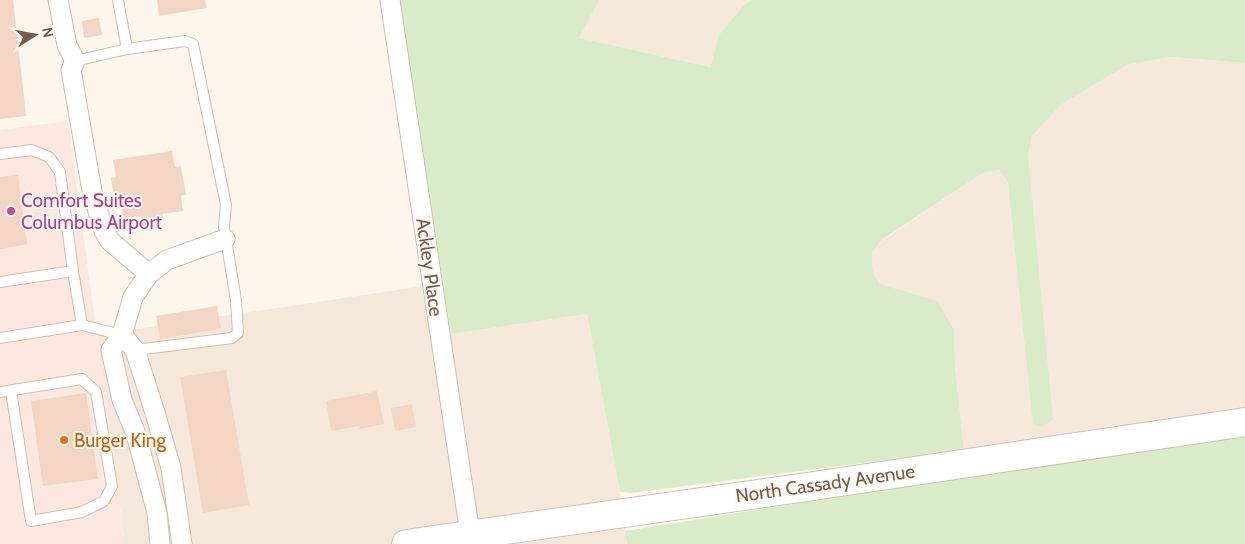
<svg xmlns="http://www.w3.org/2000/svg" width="1245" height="544" viewBox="0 0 1245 544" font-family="Cabin,sans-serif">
  <rect width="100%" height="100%" fill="#fdf6ec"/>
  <!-- residential -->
  <g fill="#f5e8da">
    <polygon points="599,0 752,0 742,7 718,36 712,67 578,38"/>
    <polygon points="1172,57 1245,63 1245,409 964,450 955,366 954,328 938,301 880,284 873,273 872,252 883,240 983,173 999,170 1008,182 1028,156 1032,136 1062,104 1129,64"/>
    <polygon points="443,283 451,334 587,314 620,492 627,544 125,544 97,335"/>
  </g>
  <!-- commercial -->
  <polygon fill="#fde8e0" points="68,121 125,544 0,544 0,130"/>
  <!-- green -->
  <g fill="#d8ecc9">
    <polygon points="399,0 599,0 579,38 711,67 718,36 742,7 752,0 1245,0 1245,63 1172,57 1129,64 1062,104 1032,136 1028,156 1053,419 1042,427 1033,425 1008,182 999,170 983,173 883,239 872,252 873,273 880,284 938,301 954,329 955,366 964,450 631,493 620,492 587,314 451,334"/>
    <polygon points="1245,436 1245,544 627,544 625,531 900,487"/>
  </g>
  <!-- building -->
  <g fill="#f3d5c3">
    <polygon points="0,0 13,0 26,116 0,119"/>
    <polygon points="157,0 205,0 207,8 159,16"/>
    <polygon points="99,18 102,35 84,38 82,21"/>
    <polygon points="172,151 175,167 181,166 186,195 181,195 183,211 162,214 164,220 142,223 141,216 123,218 121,204 115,205 111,178 116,177 113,160"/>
    <polygon points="18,175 27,244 0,249 0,177"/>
    <polygon points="217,306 221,329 160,339 156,316"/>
    <polygon points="226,370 249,505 203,513 180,377"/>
    <polygon points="377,391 384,424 360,429 359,426 331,431 326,401"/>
    <polygon points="86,393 98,479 43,486 31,401"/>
    <polygon points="412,404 416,427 395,431 391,408"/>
  </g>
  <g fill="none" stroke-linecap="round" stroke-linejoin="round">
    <defs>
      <g id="lane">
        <polyline points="118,0 127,49 185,41 193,44 226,205 224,227 236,300 238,333 232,338 135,350"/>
        <polyline points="75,61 127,49"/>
        <polyline points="0,154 32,150 49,157 60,172 73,271 82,325 0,338"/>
        <polyline points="0,282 73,271"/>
        <polyline points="82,325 122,335"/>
        <polyline points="0,392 82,379 96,392 112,486 104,501 82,512 31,521 11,391"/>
      </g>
      <g id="street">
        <polyline points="58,0 67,45 75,61 71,70 92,191 104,231 110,241 149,274"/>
        <polyline points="390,0 470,534"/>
        <polyline points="122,335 135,350 156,416 171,468 182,544"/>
        <polyline points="160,544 157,513 136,434 122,400 111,350 122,335 133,297 149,274 167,260 225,239"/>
      </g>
      <polyline id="secondary" points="406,544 800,488 1245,422"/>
    </defs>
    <!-- lane casing -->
    <use href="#lane" stroke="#d1beb0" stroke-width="12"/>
    <!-- street casing -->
    <use href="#street" stroke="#d1beb0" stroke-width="21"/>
    <!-- secondary casing -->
    <use href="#secondary" stroke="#d6c0b0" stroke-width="30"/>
    <!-- lane -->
    <use href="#lane" stroke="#fff" stroke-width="10"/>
    <!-- street -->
    <use href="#street" stroke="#fff" stroke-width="19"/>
    <!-- secondary -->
    <use href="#secondary" stroke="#fff" stroke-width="28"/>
  </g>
  <!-- markers -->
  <circle fill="#d1479c" stroke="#fffaf3" stroke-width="2" cx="11" cy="211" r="5"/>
  <circle fill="#e8710a" stroke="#fffaf3" stroke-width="2" cx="64" cy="440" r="5"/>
  <g text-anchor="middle" stroke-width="4" stroke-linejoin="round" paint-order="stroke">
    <!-- hotel labels -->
    <g font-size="19" fill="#b23c85" stroke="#fffaf3" text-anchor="start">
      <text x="21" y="207">Comfort Suites<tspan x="21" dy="22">Columbus Airport</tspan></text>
    </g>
    <!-- street labels -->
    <g font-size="19" fill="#7a5c4d" stroke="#fffaf3">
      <text transform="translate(430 267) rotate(82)" y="7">Ackley Place</text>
      <text transform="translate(825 483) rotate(-8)" y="7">North Cassady Avenue</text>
    </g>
    <!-- food labels -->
    <g font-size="19" fill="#c56008" stroke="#fffaf3" text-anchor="start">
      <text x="74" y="447">Burger King</text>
    </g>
  </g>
  <!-- north arrow -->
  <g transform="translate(35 35) rotate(79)" stroke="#fffaf3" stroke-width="4" paint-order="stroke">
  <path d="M0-4L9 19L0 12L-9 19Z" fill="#7a5c4d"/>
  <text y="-8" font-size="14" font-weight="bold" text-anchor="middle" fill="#7a5c4d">N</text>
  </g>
</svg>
